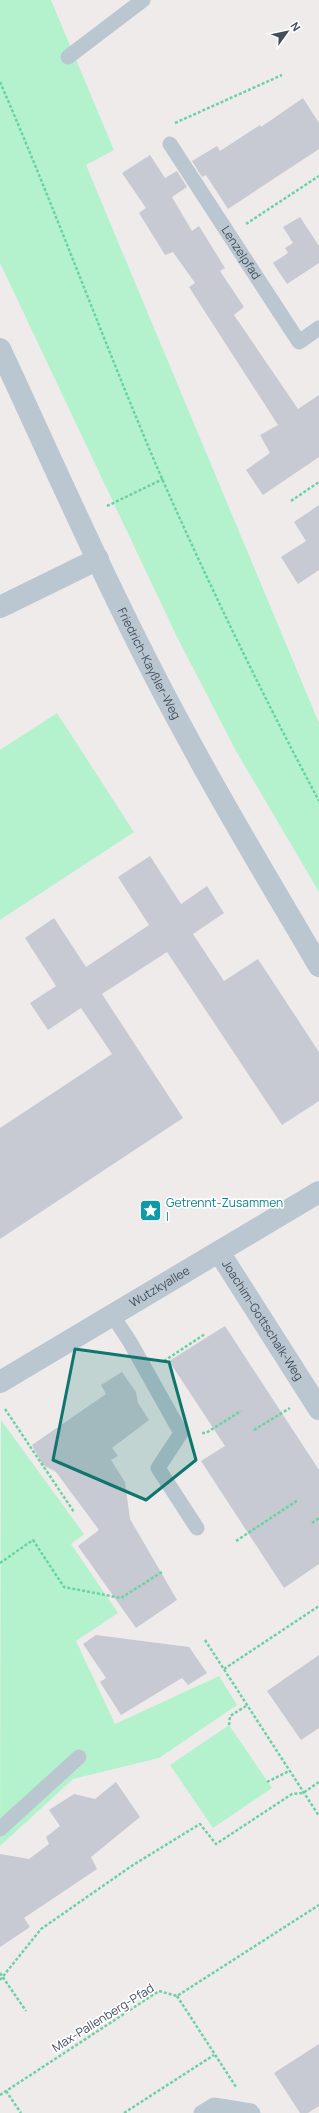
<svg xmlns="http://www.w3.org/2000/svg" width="319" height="2113" viewBox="0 0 319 2113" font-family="Manrope,sans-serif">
  <rect width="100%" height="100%" fill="#efebeb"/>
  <!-- green -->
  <g fill="#b4f2ce">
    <polygon points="0,0 51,0 114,150 86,165 319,723 319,892 236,751 177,637 0,263"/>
    <polygon points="57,713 134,832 0,920 0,750"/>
    <polygon points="1,1420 84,1534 71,1544 118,1613 76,1641 115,1724 219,1676 237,1705 159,1758 73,1779 0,1846"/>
    <polygon points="229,1725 272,1788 213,1828 170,1765"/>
  </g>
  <!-- building -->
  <g fill="#c7cad2">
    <polygon points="303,98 319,123 319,149 228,209 206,175 202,177 192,161 217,146 220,151 260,125 261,127"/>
    <polygon points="150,155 165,178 177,171 187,187 172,197 192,231 199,226 225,268 220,271 244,307 234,315 298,409 319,395 319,457 263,495 246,470 270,453 260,435 278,425 189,287 195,283 173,252 165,255 139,213 146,208 122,173"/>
    <polygon points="300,217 319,246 319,263 287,284 273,263 288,253 285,248 293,243 283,227"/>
    <polygon points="319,505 319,570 298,584 281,557 306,541 294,522"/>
    <polygon points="150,856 181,904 207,886 224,913 193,934 224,981 258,959 319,1052 319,1101 282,1125 167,952 102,994 183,1118 0,1239 0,1128 112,1054 81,1008 48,1030 30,1003 56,986 25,938 54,918 86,967 149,925 118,877"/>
    <polygon points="225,1326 319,1470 319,1564 284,1588 201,1461 225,1446 169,1361"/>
    <polygon points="122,1372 136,1392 138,1403 149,1420 112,1448 118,1456 111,1460 125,1482 130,1519 177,1600 136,1628 78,1546 99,1530 56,1472 43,1465 32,1445 106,1394 101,1385"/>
    <polygon points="96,1635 189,1647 207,1673 188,1685 182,1678 121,1715 100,1682 106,1678 83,1644"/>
    <polygon points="319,1655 319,1728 301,1740 267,1691"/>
    <polygon points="116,1782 140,1817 91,1857 97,1869 24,1918 30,1927 0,1947 0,1854 29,1859 49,1844 46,1837 60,1826 49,1810 74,1794 95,1799"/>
    <polygon points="319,2044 319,2106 308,2113 300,2113 274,2073"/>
  </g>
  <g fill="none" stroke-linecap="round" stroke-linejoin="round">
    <!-- path -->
    <g stroke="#69d3a3" stroke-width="2.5" stroke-dasharray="3 2" stroke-linecap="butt">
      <path d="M0 82C57 213 106 349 163 481 211 589 263 696 319 801"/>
      <polyline points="175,123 282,75"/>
      <polyline points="246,224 319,176"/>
      <polyline points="291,501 319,482"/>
      <polyline points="107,506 163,479"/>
      <polyline points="164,1361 205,1334"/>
      <polyline points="5,1409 74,1512"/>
      <polyline points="254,1430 290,1408"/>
      <polyline points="202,1433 206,1433 241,1411"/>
      <polyline points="312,1523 319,1518"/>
      <polyline points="236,1541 298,1500"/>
      <polyline points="0,1563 33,1540 64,1587 121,1598 162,1572"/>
      <polyline points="205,1640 319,1816"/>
      <polyline points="224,1669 319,1606"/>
      <polyline points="229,1725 230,1716 246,1706"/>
      <polyline points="267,1782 289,1771"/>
      <polyline points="0,1973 26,2011"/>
      <polyline points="0,1980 41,1929 133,1865 200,1824 216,1844 292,1794 303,1793 319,1782"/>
      <polyline points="177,1996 236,2087"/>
      <polyline points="6,2091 21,2113"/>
      <polyline points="0,2095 159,1991 177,1996 319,1905"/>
      <polyline points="124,2113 214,2055"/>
    </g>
    <!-- lane -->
    <g stroke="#bac6d0" stroke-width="15">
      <polyline points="68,57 143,0"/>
      <path id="s1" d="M170 144 299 342 319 328"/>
      <polyline points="113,1316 130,1342 181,1433 158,1468 197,1528"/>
      <polyline points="0,1829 79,1757"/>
      <polyline points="201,2113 214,2105 251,2111 253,2113"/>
    </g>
    <!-- street -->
    <g stroke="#bac6d0" stroke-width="22">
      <path id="s2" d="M0 349C60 478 117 609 185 733 227 812 274 889 319 966"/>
      <polyline points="0,607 98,559"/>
      <path id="s3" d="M219 1252 319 1409"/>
      <path id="s4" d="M0 1382 319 1192"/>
    </g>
  </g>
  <!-- marked area -->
  <path fill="#0f766e" fill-opacity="0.2" stroke="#0f766e" stroke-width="3" stroke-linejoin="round" d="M75 1349 169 1362 196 1460 146 1500 53 1460Z"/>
  <!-- icons -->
  <defs>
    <symbol id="sight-square" viewBox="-11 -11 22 22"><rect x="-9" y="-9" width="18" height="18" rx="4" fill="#0f9aa8" stroke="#fff"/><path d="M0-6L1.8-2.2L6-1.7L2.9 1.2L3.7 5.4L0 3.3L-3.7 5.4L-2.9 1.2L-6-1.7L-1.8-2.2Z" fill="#fff"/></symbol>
  </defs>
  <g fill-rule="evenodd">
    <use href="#sight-square" x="138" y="1198" width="25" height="25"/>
  </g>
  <g text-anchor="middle" stroke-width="3.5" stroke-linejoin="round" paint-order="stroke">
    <!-- street labels -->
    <g font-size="12" fill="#424e5b" stroke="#fff">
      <text dy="4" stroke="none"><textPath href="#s1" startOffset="130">Lenzelpfad</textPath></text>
      <text dy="4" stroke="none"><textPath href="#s2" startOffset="348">Friedrich-Kayßler-Weg</textPath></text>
      <text dy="4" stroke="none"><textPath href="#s4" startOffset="186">Wutzkyallee</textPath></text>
      <text dy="4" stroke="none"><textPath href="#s3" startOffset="81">Joachim-Gottschalk-Weg</textPath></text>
      <text transform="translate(103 2018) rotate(-32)" y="4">Max-Pallenberg-Pfad</text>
    </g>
    <!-- culture labels -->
    <g font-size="12" fill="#0d838f" stroke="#fff" text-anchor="start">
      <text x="166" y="1207">Getrennt-Zusammen<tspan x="166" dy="14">I</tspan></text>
    </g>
  </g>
  <!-- north arrow -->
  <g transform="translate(287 32) rotate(57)" stroke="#ffffff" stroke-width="3" paint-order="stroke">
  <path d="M0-3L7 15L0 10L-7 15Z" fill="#424e5b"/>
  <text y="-6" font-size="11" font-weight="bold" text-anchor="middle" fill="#424e5b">N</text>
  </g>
</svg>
